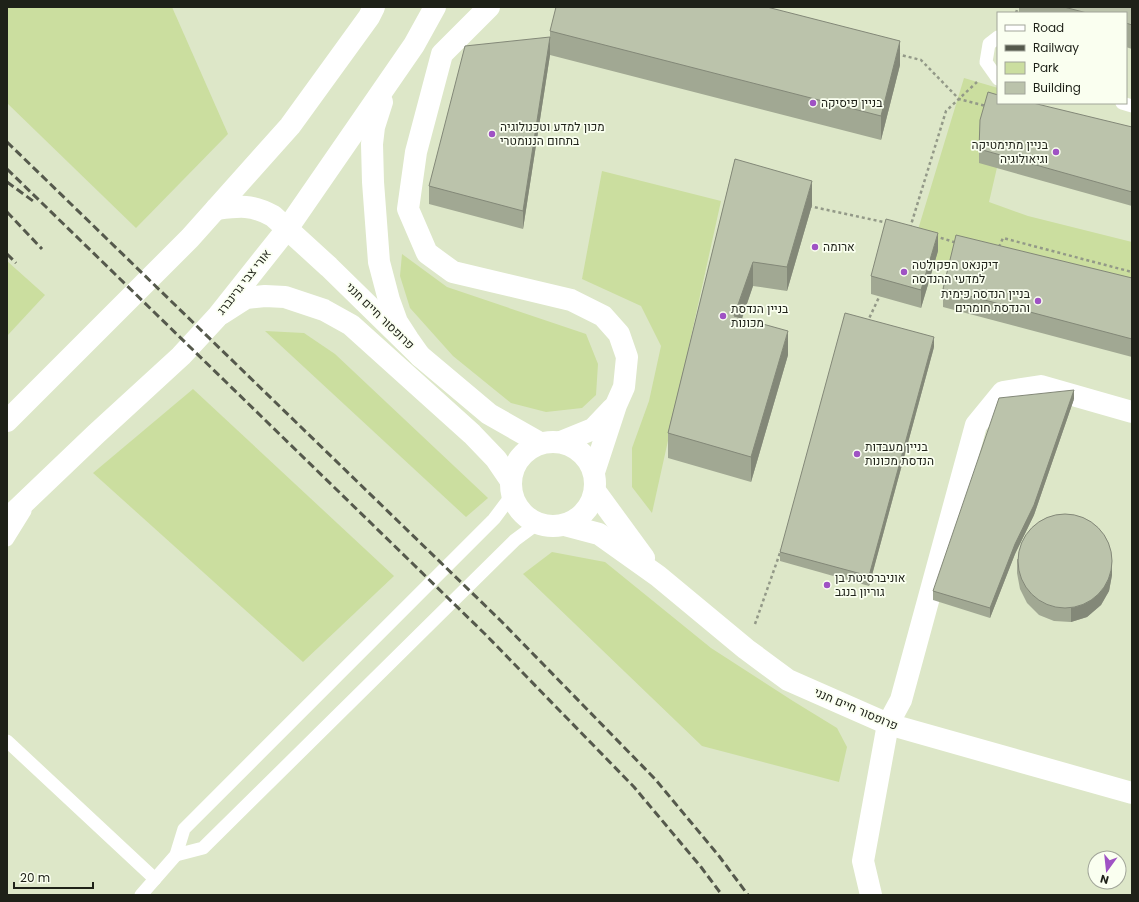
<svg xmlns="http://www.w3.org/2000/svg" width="1139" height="902" viewBox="0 0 1139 902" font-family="Poppins,Heebo,sans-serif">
  <rect width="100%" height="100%" fill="#ebf3db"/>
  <!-- built -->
  <path fill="#dde7c8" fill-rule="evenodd" d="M7 7H1132V895H7ZM998 13H1126V103H998ZM1095 858H1119V882H1095Z"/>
  <!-- green -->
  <g fill="#cbde9f">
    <polygon points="7,7 172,7 228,134 136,228 7,103"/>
    <polygon points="964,78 998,88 998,103 1012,103 989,202 1028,216 1132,242 1132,312 910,256"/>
    <polygon points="602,171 721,201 652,513 632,487 632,448 649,401 661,346 641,306 582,279"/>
    <polygon points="402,254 447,287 586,334 598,364 596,395 582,408 546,412 511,403 453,356 410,308 400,276"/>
    <polygon points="7,261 45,295 7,336"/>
    <polygon points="265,331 304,333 335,354 488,498 466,517"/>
    <polygon points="193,389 394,576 303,662 93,473"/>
    <polygon points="552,552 605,562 711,648 793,701 837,728 847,747 839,782 702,746 523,574"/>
  </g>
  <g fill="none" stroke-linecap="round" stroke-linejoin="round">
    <!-- path -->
    <g stroke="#939988" stroke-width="2.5" stroke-dasharray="3 3" stroke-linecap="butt">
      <polyline points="1016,13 1018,7"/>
      <polyline points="897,54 921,60 959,99 986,106"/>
      <polyline points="809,206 888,223"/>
      <polyline points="910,228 946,111 977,82"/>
      <polyline points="935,236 957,243"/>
      <polyline points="999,247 1003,238 1132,272"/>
      <polyline points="867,323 880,295"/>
      <polyline points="755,624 781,550"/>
    </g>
    <!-- service -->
    <g stroke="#fff" stroke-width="13">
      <polyline points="998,37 989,44 986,62 998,79"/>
      <polyline points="1122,103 1132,106"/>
      <polyline points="7,540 25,511"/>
      <polyline points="7,741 155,879"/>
      <polyline points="176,855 203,848 515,540 538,523"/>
      <polyline points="141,895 176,855 184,829 494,519 512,495"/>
    </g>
    <!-- minor -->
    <g stroke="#fff" stroke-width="22">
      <polyline points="489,7 442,54 416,152 408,209 427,253 453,272 571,300 603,316 619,334 627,357 624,387 616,405 594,472"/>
      <path d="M216 209C239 206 251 204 273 216L329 267 420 356 489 414 540 443"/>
      <polyline points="221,314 246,298 265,296 285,297 324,310 351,325 472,434 496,459 511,481"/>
      <circle cx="553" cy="484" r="42"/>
      <polyline points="561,442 593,429 612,409"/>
      <polyline points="595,491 644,558"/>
      <polyline points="565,525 599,534 658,576 746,649 788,680 888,724 1132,793"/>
      <polyline points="871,895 863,861 888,724 901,700 976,425 1003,392 1041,386 1132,412"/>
    </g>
    <!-- secondary -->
    <g stroke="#fff" stroke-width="22">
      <polyline points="382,102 374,127 372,144 373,182 379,262 389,300 397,322 408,339 420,356"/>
      <polyline points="7,421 190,238 290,126 369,17 374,7"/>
      <polyline points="7,519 96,434 181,356 217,317 287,229 414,45 435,7"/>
    </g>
    <!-- rail -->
    <g stroke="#55594c" stroke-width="3" stroke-dasharray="8 4" stroke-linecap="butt">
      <polyline points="7,142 501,621 655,779 719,856 748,895"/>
      <polyline points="7,169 485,634 634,787 701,867 722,895"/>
      <polyline points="7,182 33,201"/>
      <polyline points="7,212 42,249"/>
      <polyline points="7,254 16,263"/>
    </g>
  </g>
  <!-- wall -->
  <g fill="#a1a893">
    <polygon points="1019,7 1132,7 1132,49 1126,47 1126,13 1019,13"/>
    <polygon points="550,31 900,65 881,140 550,55 523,229 429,204 429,186 550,37"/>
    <polygon points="1132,127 1132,206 979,163 979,149"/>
    <polygon points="735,159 812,205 787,291 753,286 742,319 788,355 751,482 668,458 668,433"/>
    <polygon points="938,251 921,308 871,294 871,276"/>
    <polygon points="1132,278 1132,357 943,307 943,289"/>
    <polygon points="934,347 869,586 780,561 780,552"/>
    <polygon points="1074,399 1034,515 1015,554 990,618 933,600 933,591"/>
    <polygon points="1017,559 1112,575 1109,591 1101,605 1087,617 1071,622 1054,621 1039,615 1027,603 1020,589 1017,573"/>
  </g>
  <!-- shaded-wall -->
  <g fill="#838878">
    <polygon points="550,37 550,55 523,229 523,211"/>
    <polygon points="900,41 900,65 881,140 881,116"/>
    <polygon points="812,181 812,205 787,291 787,267"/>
    <polygon points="938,233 938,251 921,308 921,290"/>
    <polygon points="753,262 753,286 734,341 734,316"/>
    <polygon points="788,331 788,355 751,482 751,457"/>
    <polygon points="934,337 934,347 869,586 869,576"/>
    <polygon points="1074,390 1074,399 1034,515 1015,554 990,618 990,608"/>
    <polygon points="1112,561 1112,575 1109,591 1101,605 1087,617 1071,622 1071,608"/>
  </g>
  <!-- building -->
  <g fill="#bbc3ab" stroke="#838878">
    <polygon points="556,7 767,7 900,41 881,116 550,31"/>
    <polygon points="1064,7 1132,7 1132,25 1126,23 1126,13 1087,13"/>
    <polygon points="550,37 523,211 429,186 465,46"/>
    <polygon points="988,92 998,95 998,103 1033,103 1132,127 1132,192 979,149 980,120"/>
    <polygon points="735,159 812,181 787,267 753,262 734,316 788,331 751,457 668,433"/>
    <polygon points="886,219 938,233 921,290 871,276"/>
    <polygon points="956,235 1132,278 1132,339 943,289"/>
    <polygon points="845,313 934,337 869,576 780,552"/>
    <polygon points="1074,390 1034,505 1015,544 990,608 933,591 999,398"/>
    <circle cx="1065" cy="561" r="47"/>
  </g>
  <!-- markers -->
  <g fill="#9f52c4" stroke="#fafff0" stroke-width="1.5">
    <circle cx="813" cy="103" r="4"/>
    <circle cx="492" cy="134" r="4"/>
    <circle cx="1056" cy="152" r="4"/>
    <circle cx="815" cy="247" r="4"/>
    <circle cx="904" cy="272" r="4"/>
    <circle cx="1038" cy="301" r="4"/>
    <circle cx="723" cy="316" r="4"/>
    <circle cx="857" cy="454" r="4"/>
    <circle cx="827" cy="585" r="4"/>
  </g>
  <g text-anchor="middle" stroke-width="3.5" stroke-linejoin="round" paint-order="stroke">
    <!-- poi labels -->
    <g font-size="12" fill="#1e2118" stroke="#fafff0" text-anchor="start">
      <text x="821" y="107">בניין פיסיקה</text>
      <text x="500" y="131">מכון למדע וטכנולוגיה<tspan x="500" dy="14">בתחום הננומטרי</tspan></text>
      <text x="1048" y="149" text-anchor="end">בניין מתימטיקה<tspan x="1048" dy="14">וגיאולוגיה</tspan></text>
      <text x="823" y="251">ארומה</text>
      <text x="912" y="269">דיקנאט הפקולטה<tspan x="912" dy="14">למדעי ההנדסה</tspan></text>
      <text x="1030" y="298" text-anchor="end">בניין הנדסה כימית<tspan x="1030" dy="14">והנדסת חומרים</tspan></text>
      <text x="731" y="313">בניין הנדסת<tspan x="731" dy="14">מכונות</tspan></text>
      <text x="865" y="451">בניין מעבדות<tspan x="865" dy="14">הנדסת מכונות</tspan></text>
      <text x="835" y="582">אוניברסיטת בן<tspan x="835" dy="14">גוריון בנגב</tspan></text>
    </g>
    <!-- street labels -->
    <g font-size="12" fill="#1e2118" stroke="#fafff0">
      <text transform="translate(244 282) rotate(-52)" y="4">אורי צבי גרינברג</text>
      <text transform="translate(380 316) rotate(44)" y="4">פרופסור חיים חנני</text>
      <text transform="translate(856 709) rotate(23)" y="4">פרופסור חיים חנני</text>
    </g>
  </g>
  <!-- border -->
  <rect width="1139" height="902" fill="none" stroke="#1e2118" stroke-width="16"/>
  <!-- legend -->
  <rect x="997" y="12" width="130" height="92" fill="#fafff0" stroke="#a2a69a"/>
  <rect x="1005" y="25" width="20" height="6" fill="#ffffff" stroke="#a2a69a"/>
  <text x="1033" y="32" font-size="12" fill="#1e2118">Road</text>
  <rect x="1005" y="45" width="20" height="6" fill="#55594c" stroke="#a2a69a"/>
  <text x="1033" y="52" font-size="12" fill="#1e2118">Railway</text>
  <rect x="1005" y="62" width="20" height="12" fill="#cbde9f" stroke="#a2a69a"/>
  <text x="1033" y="72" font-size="12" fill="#1e2118">Park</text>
  <rect x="1005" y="82" width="20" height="12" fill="#bbc3ab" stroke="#a2a69a"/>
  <text x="1033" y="92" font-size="12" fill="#1e2118">Building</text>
  <!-- north arrow -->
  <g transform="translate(1107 870) rotate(195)"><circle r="19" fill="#fafff0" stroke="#a2a69a"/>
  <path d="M0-3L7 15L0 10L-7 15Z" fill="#9f52c4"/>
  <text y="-6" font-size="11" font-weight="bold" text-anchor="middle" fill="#1e2118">N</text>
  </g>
  <!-- scale -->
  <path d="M14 882v6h79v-6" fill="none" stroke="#1e2118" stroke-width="2"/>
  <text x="20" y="882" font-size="12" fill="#1e2118" stroke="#fafff0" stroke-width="3" paint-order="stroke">20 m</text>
</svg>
